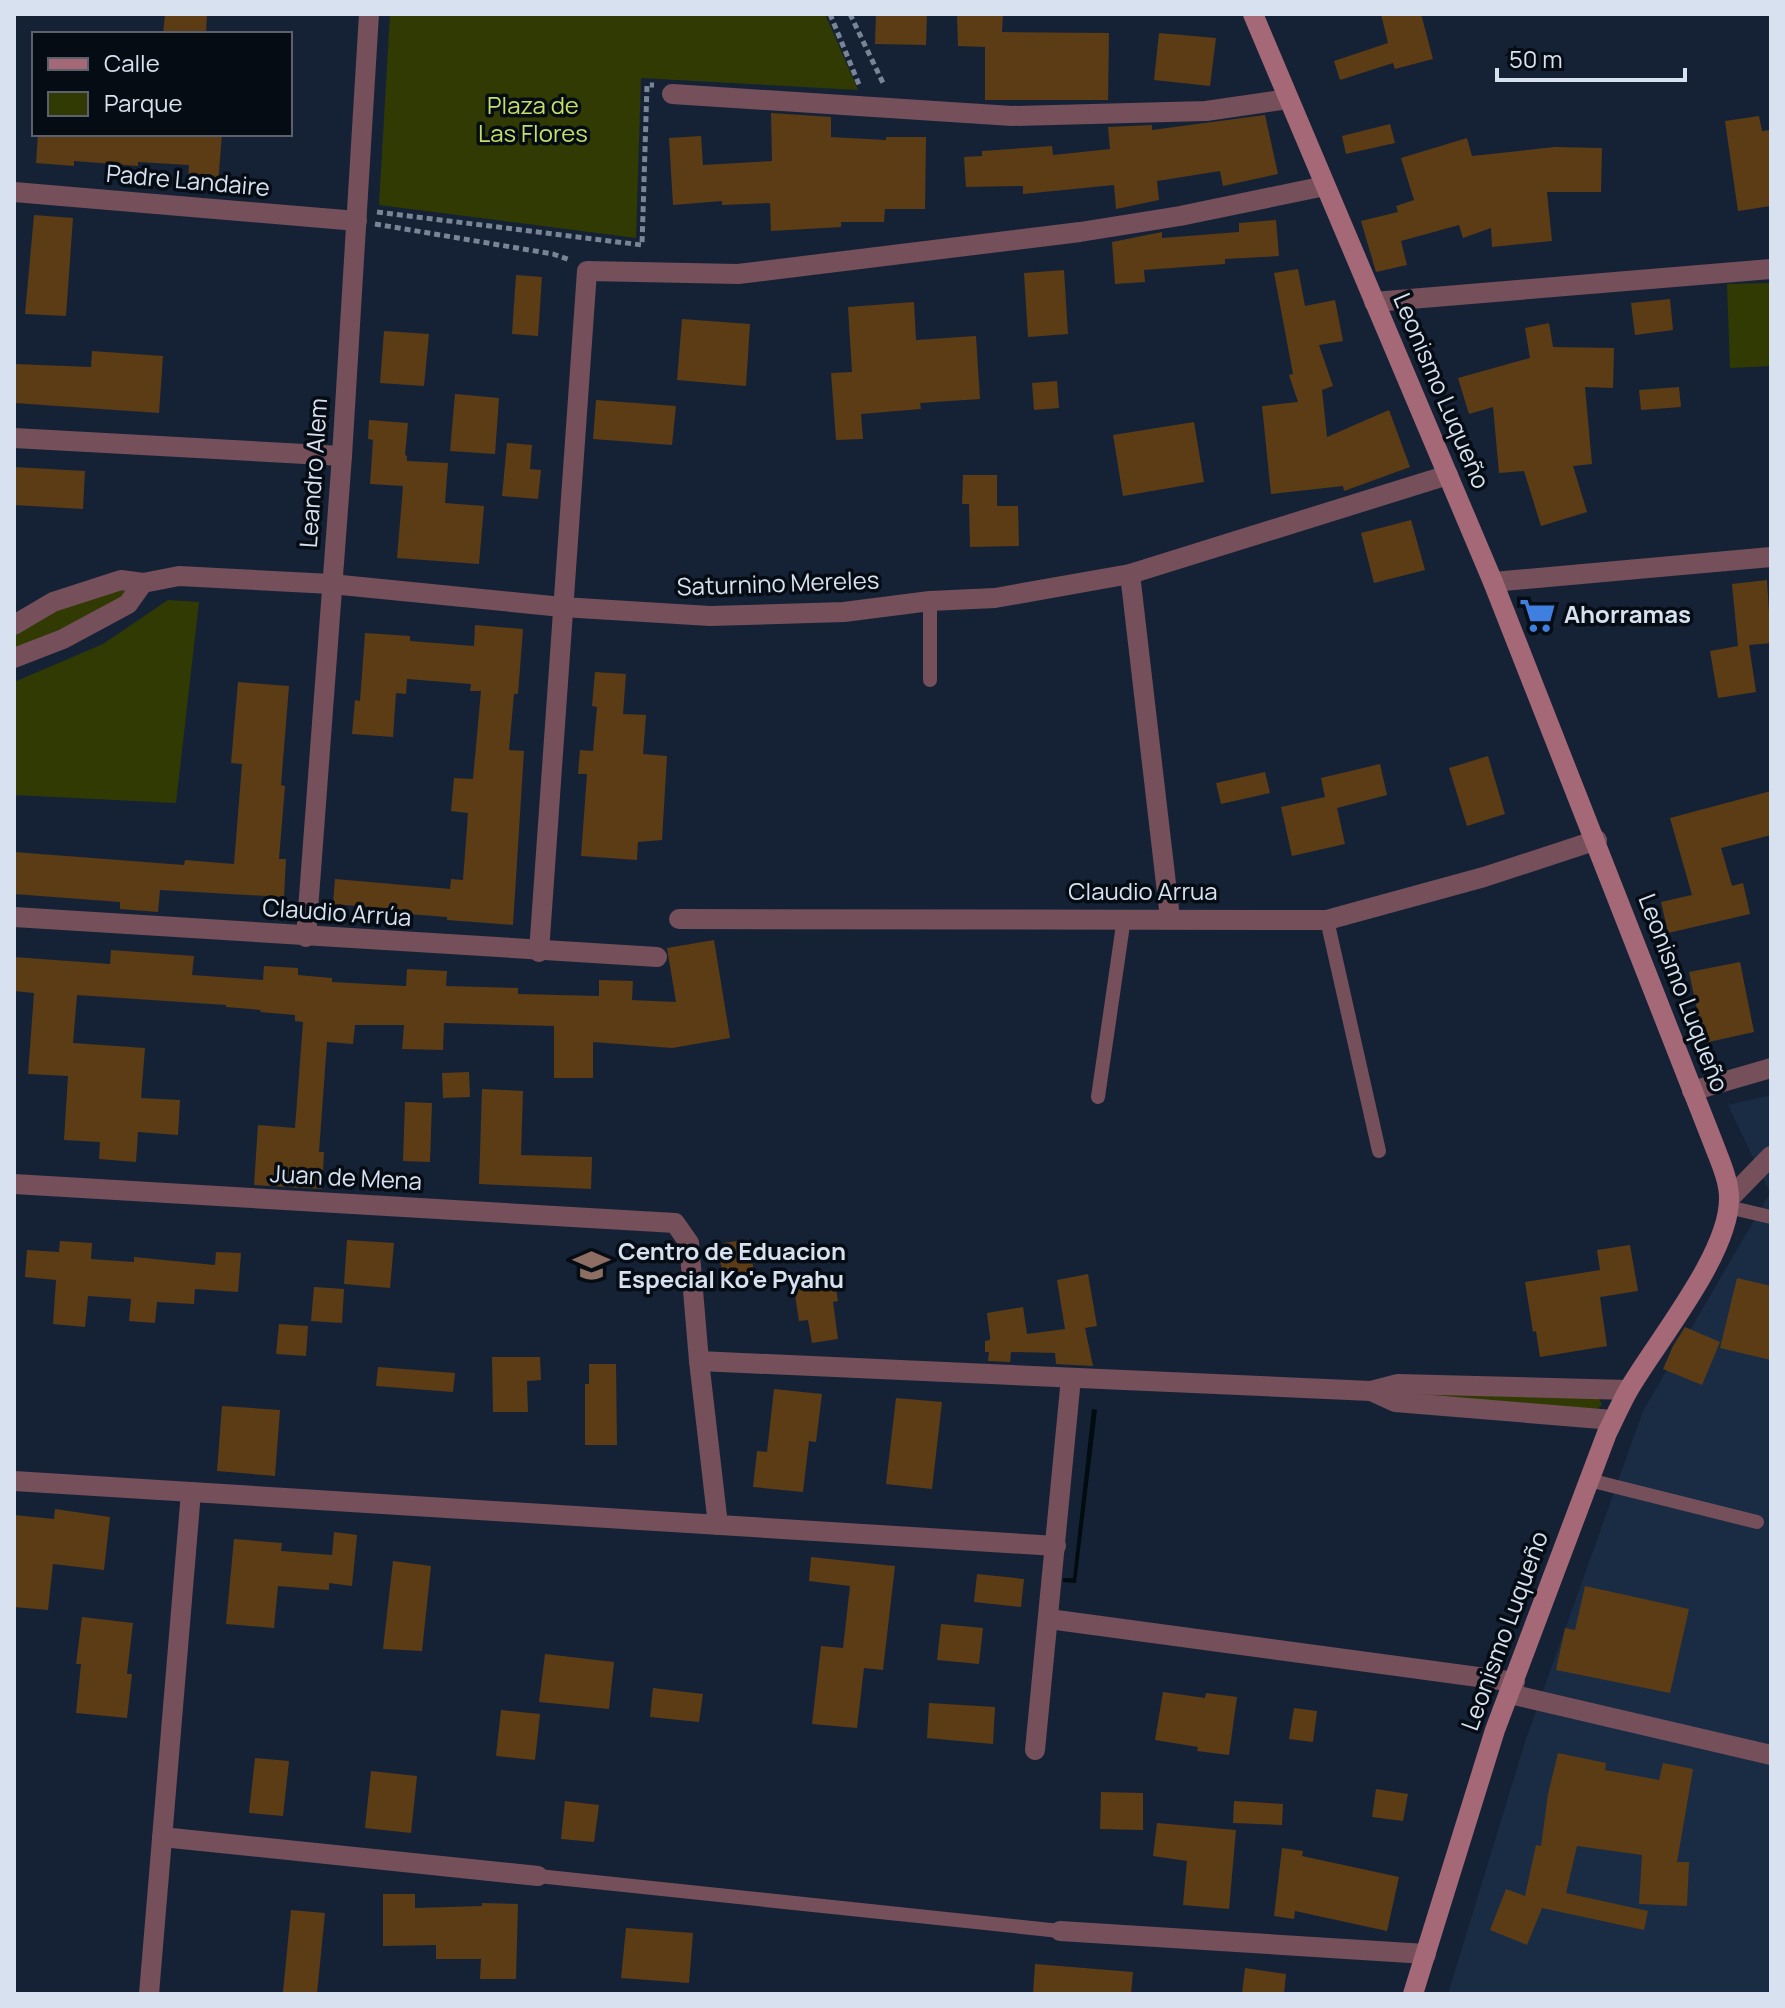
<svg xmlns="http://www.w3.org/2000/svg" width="1785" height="2008" viewBox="0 0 1785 2008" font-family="Manrope,sans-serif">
  <rect width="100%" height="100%" fill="#152236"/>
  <!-- built -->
  <polygon fill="#1a2c44" points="1771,1095 1771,1994 1448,1994 1526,1739 1643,1411 1770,1193 1728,1105"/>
  <!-- green -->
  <g fill="#313a02">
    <polygon points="390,14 825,14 858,90 641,78 636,238 379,205"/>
    <polygon points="1771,283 1771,366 1730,368 1727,284"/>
    <polygon points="124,588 128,593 65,627 14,650 14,634 53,610"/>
    <polygon points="168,600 199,602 176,803 14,795 14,682 103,644"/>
    <polygon points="1393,1392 1598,1397 1602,1404 1597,1410"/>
  </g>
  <!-- water -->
  <polygon fill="#010c11" points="1092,1409 1097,1410 1076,1583 1063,1582 1063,1578 1073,1578"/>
  <!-- building -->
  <g fill="#5c3c14">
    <polygon points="165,14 207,14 206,34 163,34"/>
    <polygon points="876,14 927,14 926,45 875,44"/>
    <polygon points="957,14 1003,14 1002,32 1109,33 1108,100 985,100 985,47 958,46"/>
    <polygon points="1381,14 1421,14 1433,59 1395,69 1393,63 1340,80 1334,61 1388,43"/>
    <polygon points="1159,33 1216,38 1210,86 1154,80"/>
    <polygon points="771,113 831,117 831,137 886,140 886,137 926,137 925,209 885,209 884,222 841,222 841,227 771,231 770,203 722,205 722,201 673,205 669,138 701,136 703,165 772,161"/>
    <polygon points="1265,115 1278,174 1223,186 1220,171 1157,181 1159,200 1116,209 1114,185 1023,194 1023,186 966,187 964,157 982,156 982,151 1052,146 1053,155 1110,149 1108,127 1152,125 1152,130"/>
    <polygon points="1759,116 1762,131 1771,130 1771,206 1738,211 1725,121"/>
    <polygon points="1390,124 1395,143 1346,154 1342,136"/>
    <polygon points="38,134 222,134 218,184 188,181 189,165 138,162 138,166 74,161 74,166 36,163"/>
    <polygon points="1467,138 1472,156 1555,147 1602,148 1601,192 1547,192 1552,241 1492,247 1491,228 1463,238 1459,225 1401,241 1407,265 1376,272 1361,221 1398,212 1396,206 1414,200 1401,158"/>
    <polygon points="34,215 73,218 66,316 25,314"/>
    <polygon points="1276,220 1279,256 1225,259 1225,264 1144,270 1145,282 1115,284 1112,242 1162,232 1162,238 1239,232 1239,223"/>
    <polygon points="1298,269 1305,306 1335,300 1343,341 1319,345 1333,386 1322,390 1327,437 1389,410 1410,467 1344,491 1343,486 1271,494 1262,406 1298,402 1289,375 1293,374 1274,273"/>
    <polygon points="1064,270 1068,334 1028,337 1024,273"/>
    <polygon points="516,275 542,277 538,336 512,334"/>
    <polygon points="1670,299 1673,330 1635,335 1631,303"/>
    <polygon points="914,302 916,340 976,336 980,399 920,403 921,409 861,414 863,439 836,440 831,373 852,372 848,307"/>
    <polygon points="682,319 750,324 746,386 677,380"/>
    <polygon points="1549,323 1553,347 1614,348 1613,388 1585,387 1592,464 1573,466 1587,512 1541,526 1524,471 1499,473 1493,407 1469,414 1458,378 1530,358 1525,328"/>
    <polygon points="384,331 429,334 424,386 380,383"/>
    <polygon points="92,351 163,356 159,413 14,403 14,364 91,367"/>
    <polygon points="1057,381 1059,408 1034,410 1032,383"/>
    <polygon points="1679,387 1681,407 1641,410 1639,390"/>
    <polygon points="455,394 499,398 495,454 450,451"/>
    <polygon points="596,400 676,406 672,445 593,439"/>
    <polygon points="369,420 408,423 405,455 407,456 407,461 448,463 445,503 484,506 479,564 397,558 403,486 370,484 373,440 368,439"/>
    <polygon points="1194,422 1204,482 1123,496 1113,435"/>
    <polygon points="507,443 532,445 530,469 541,470 538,499 502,496"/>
    <polygon points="14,467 85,471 83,509 14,505"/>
    <polygon points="963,475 997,475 997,506 1018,506 1019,546 970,547 969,504 962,504"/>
    <polygon points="1411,520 1425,570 1374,583 1361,533"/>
    <polygon points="1767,580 1771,643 1749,645 1756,692 1718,698 1710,651 1738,646 1732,584"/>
    <polygon points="475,625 523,629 518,694 514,694 509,750 524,751 513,925 447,920 447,917 394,913 394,909 333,904 335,879 450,889 451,879 463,880 468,813 451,811 454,778 473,779 481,691 470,691 471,684 407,679 406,694 396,693 393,737 352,734 355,700 360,701 365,633 410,636 410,641 474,646"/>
    <polygon points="595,672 626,674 623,714 646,715 643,754 667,756 662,840 638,842 637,860 581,856 587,774 578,774 580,750 593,751 597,707 592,706"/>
    <polygon points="238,682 289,686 281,785 285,786 279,859 286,859 284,897 160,890 158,912 120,909 120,902 14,894 14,852 184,865 185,860 234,864 242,764 231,763"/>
    <polygon points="1488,756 1505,814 1467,826 1449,768"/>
    <polygon points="1380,764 1387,795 1337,808 1345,844 1292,856 1281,807 1325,797 1321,778"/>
    <polygon points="1265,772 1270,793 1221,804 1216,783"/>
    <polygon points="1771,791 1771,835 1721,848 1732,886 1743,883 1750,914 1668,933 1661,902 1692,895 1670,818"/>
    <polygon points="714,940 730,1038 672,1048 593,1042 593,1078 554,1078 554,1026 444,1023 443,1050 402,1049 404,1025 355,1025 353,1044 327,1042 319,1152 324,1152 322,1189 254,1185 258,1125 295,1128 303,1022 295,1021 295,1015 260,1012 261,1010 226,1007 226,1005 77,995 73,1043 145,1048 141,1098 180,1100 178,1135 138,1132 136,1162 99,1159 100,1142 64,1140 68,1076 28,1074 34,993 14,991 14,957 110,964 111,950 194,956 192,975 263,980 264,966 298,968 298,975 332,978 332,982 406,986 407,969 447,971 446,986 518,988 518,994 599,996 599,980 633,981 632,1000 676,1002 667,948"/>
    <polygon points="1740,962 1754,1032 1704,1043 1689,972"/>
    <polygon points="469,1072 470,1097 443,1098 442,1073"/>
    <polygon points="482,1089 523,1091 521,1155 592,1157 591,1189 479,1184"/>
    <polygon points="405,1102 432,1103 430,1162 403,1161"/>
    <polygon points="749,1239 755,1280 724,1286 720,1259 726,1258 724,1243"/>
    <polygon points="347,1240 394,1243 390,1288 344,1284"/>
    <polygon points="60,1241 92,1243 91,1259 134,1262 134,1257 215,1265 216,1252 241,1253 238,1292 195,1289 194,1304 157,1302 155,1323 129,1321 131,1299 88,1296 85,1327 53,1324 56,1280 25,1277 27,1250 59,1252"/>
    <polygon points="1630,1245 1638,1291 1600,1297 1607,1346 1540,1357 1536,1331 1533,1332 1525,1282 1600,1270 1597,1250"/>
    <polygon points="1088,1274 1097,1326 1085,1328 1093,1366 1056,1364 1055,1353 1011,1352 1010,1362 988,1361 989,1352 985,1352 985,1341 990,1340 990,1337 987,1313 1023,1307 1027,1334 1065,1329 1057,1280"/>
    <polygon points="834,1276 838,1301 833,1302 838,1339 812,1343 808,1320 799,1321 793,1282"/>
    <polygon points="1737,1278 1771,1286 1771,1360 1720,1348"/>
    <polygon points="314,1287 344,1289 342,1323 311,1321"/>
    <polygon points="279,1324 308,1326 306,1356 276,1354"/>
    <polygon points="1685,1327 1720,1342 1702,1385 1663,1369 1673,1346"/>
    <polygon points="492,1357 540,1357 541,1380 527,1381 528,1412 493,1412"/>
    <polygon points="589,1364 616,1364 617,1445 585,1445 585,1384 589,1384"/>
    <polygon points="378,1367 455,1373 453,1392 376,1386"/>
    <polygon points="774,1389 822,1394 816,1442 809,1441 803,1492 753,1487 757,1451 767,1452"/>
    <polygon points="896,1398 942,1402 932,1489 886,1484"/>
    <polygon points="222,1406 280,1410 275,1476 217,1471"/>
    <polygon points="55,1509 110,1517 104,1570 53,1564 48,1610 14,1607 14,1515 54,1519"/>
    <polygon points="334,1532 357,1535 352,1586 329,1583 329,1590 278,1586 274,1628 226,1624 234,1539 282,1543 281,1551 332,1555"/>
    <polygon points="811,1557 895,1566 883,1670 864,1668 857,1728 812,1724 821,1646 843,1648 850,1586 809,1581"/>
    <polygon points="393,1561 431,1566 422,1651 383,1649"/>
    <polygon points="977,1574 1024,1579 1021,1607 974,1602"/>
    <polygon points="1585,1586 1689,1609 1670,1693 1556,1670 1565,1628 1575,1630"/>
    <polygon points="82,1617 133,1623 127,1674 132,1674 127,1718 76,1713 81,1664 76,1664"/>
    <polygon points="941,1624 983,1628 979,1664 937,1660"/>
    <polygon points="545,1654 614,1662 609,1709 539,1702"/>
    <polygon points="653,1688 703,1694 699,1722 650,1717"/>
    <polygon points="1163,1692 1205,1698 1206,1693 1237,1697 1229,1755 1197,1751 1198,1747 1155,1740"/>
    <polygon points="929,1703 995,1707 993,1744 927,1738"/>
    <polygon points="1294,1708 1317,1711 1313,1742 1289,1739"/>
    <polygon points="501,1710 540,1714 535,1760 496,1756"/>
    <polygon points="1558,1753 1606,1763 1605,1770 1659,1780 1663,1763 1693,1769 1677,1862 1689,1862 1687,1906 1639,1904 1642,1855 1577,1846 1566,1893 1648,1911 1644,1930 1542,1908 1527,1945 1490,1930 1506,1889 1525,1896 1536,1845 1541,1846 1548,1794"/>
    <polygon points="255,1758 289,1761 283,1816 249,1813"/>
    <polygon points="371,1771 417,1776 411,1833 365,1828"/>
    <polygon points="1376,1789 1408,1794 1403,1821 1372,1817"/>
    <polygon points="1101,1792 1143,1793 1143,1830 1100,1829"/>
    <polygon points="565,1801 599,1805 594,1842 561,1839"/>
    <polygon points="1234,1801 1283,1804 1282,1825 1233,1823"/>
    <polygon points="1157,1823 1236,1830 1229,1909 1183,1905 1187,1861 1153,1856"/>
    <polygon points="1282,1848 1303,1851 1302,1856 1399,1877 1387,1931 1295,1911 1294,1919 1274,1916"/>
    <polygon points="383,1894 415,1894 415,1908 482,1906 482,1903 518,1904 516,1979 480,1979 481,1959 436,1959 436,1945 383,1946"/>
    <polygon points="291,1910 325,1913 317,1994 283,1992"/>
    <polygon points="626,1928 693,1933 689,1983 621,1978"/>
    <polygon points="1035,1964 1133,1972 1131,1994 1033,1994"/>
    <polygon points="1245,1968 1286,1974 1284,1994 1242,1994"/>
  </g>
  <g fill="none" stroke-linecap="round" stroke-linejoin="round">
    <!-- path -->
    <g stroke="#798495" stroke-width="5" stroke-dasharray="6 4" stroke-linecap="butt">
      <polyline points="830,14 860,87"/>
      <polyline points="850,14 884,85"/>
      <polyline points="377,212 642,245 647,85 654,85"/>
      <polyline points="375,224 553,254 570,260"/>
    </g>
    <!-- lane -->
    <g stroke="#754f59" stroke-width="14">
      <polyline points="930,601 930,680"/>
      <polyline points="1327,920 1379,1151"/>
      <polyline points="1098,1097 1124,918"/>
      <polyline points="1728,1207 1771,1217"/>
      <polyline points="1589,1480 1757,1522"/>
      <polyline points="538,1876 1060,1931"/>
    </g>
    <!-- street -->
    <g stroke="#754f59" stroke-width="20">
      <polyline points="672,94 1012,116 1206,111 1288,99"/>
      <polyline points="14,192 357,221"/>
      <polyline points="1374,302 1771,269"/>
      <polyline points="14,438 342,456"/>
      <polyline points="1130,574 1170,918"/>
      <polyline points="1493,582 1771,557"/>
      <polyline points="14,625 53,602 121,580 143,583 179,576 331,584 562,607 710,616 844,612 930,601 995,598 1130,574 1448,475"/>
      <polyline points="14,658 63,639 128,604 143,583"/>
      <polyline points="14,917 657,957"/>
      <polyline points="679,919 1327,920 1484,877 1597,840"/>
      <polyline points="306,937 342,456 369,14"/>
      <polyline points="539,952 587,271 738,274 1080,232 1180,216 1325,186"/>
      <polyline points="1692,1091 1771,1068"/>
      <polyline points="14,1184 675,1223 689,1243 699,1361 718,1525"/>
      <polyline points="1729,1199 1771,1156"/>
      <polyline points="699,1361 1371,1391 1398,1384 1628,1390"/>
      <polyline points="1371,1391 1395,1402 1613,1420"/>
      <polyline points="14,1481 1056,1546"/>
      <polyline points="1049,1619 1515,1682"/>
      <polyline points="1510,1694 1771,1755"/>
      <polyline points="1035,1750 1071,1378"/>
      <polyline points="162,1837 538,1876"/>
      <polyline points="1060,1931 1426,1954"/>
      <polyline points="149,1994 191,1492"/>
    </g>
    <!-- secondary -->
    <path stroke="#a56877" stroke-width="20" d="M1253 14 1493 582 1714 1145C1720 1161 1729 1180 1729 1198 1730 1253 1657 1341 1629 1389 1621 1403 1614 1419 1607 1433L1495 1730 1413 1994"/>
  </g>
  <!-- icons -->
  <defs>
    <symbol id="supermarket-bare" viewBox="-9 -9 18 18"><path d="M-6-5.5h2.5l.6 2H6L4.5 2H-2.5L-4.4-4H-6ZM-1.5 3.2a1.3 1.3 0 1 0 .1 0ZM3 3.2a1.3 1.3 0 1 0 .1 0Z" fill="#3f7fe0" stroke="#060c14" stroke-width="2.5" paint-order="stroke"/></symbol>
    <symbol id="school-bare" viewBox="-9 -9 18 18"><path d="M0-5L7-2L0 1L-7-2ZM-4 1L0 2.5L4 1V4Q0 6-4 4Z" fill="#8d6e63" stroke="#060c14" stroke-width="2.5" paint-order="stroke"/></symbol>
  </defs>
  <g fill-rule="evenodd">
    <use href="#supermarket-bare" x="1512" y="590" width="51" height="51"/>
    <use href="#school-bare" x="566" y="1240" width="51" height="51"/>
  </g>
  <g text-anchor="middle" stroke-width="7" stroke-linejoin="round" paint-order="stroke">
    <!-- park labels -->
    <g font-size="24" fill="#c5df68" stroke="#060c14">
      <text x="533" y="114">Plaza de<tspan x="533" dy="28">Las Flores</tspan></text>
    </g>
    <!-- street labels -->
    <g font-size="24" fill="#d8e1ef" stroke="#060c14">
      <text transform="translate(188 181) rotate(5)" y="8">Padre Landaire</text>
      <text transform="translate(1441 391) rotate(67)" y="8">Leonismo Luqueño</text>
      <text transform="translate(314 473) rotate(-86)" y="8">Leandro Alem</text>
      <text transform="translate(778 584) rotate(-2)" y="8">Saturnino Mereles</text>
      <text x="1143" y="900">Claudio Arrua</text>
      <text transform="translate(337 913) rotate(4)" y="8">Claudio Arrúa</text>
      <text transform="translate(1683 993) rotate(69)" y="8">Leonismo Luqueño</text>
      <text transform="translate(346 1178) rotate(3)" y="8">Juan de Mena</text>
      <text transform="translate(1505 1631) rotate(-70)" y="8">Leonismo Luqueño</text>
    </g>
    <!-- poi labels -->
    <g font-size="24" font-weight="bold" fill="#d8e1ef" stroke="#060c14" text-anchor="start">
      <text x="1564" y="623">Ahorramas</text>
      <text x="618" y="1260">Centro de Eduacion<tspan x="618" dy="28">Especial Ko'e Pyahu</tspan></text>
    </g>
  </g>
  <!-- border -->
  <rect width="1785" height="2008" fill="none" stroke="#d8e1ef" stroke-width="32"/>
  <!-- legend -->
  <rect x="32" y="32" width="260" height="104" fill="#060c14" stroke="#5a616c" stroke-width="2"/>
  <rect x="48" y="58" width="40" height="12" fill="#a56877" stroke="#5a616c" stroke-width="2"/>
  <text x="104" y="72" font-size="24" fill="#d8e1ef">Calle</text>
  <rect x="48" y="92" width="40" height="24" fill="#313a02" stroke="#5a616c" stroke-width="2"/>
  <text x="104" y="112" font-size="24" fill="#d8e1ef">Parque</text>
  <!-- scale -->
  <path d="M1497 68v12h188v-12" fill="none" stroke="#d8e1ef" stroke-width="4"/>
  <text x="1509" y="68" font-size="24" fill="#d8e1ef" stroke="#060c14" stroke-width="6" paint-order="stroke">50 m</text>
</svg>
